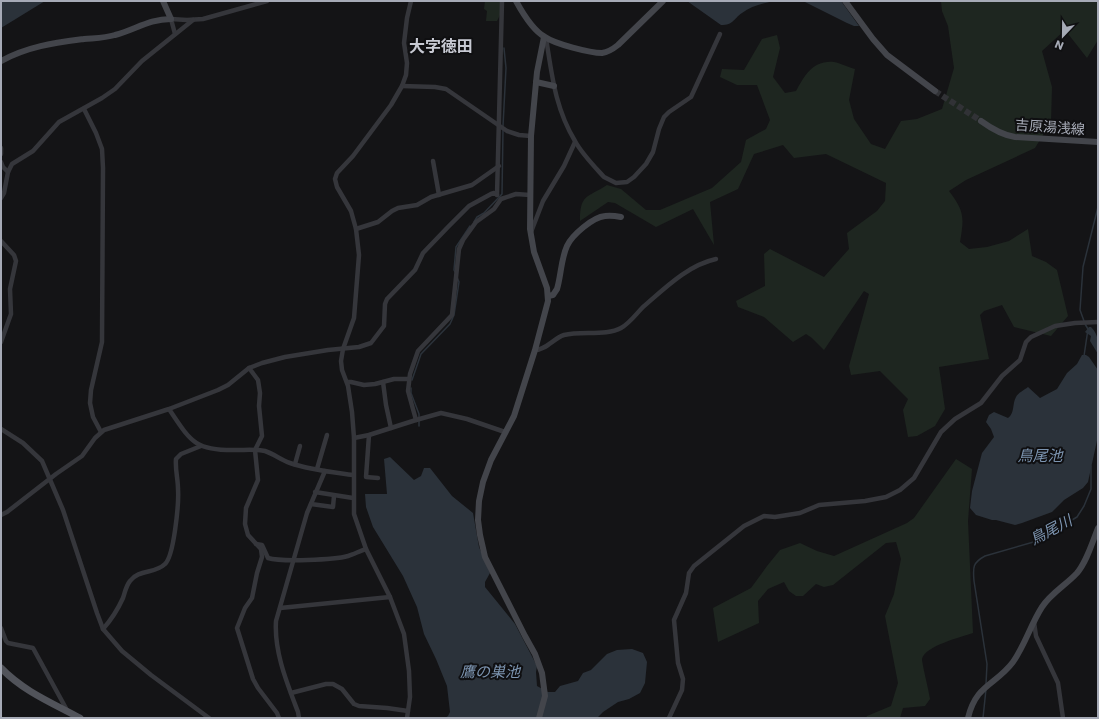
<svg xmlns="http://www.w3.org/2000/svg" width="1099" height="719" viewBox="0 0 1099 719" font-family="Poppins,'Noto Sans JP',sans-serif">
  <rect width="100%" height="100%" fill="#141416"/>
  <!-- green -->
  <g fill="#1e2620">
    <polygon points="485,1 501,1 501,13 497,21 486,21 487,11 484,9"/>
    <path d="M941 1H1098V40L1087 58 1065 30 1042 51 1052 87 1051 122 1035 148 966 180 949 191C965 212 964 218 960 242L969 249 987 247 1009 241 1028 229 1032 256 1046 262 1057 270 1068 316 1051 336 1014 327 1002 305 984 311 980 315 989 359 939 367 945 409 935 426 917 436 908 437 903 410 908 399 880 371 851 375 849 366 869 294 864 291 824 350 812 338 806 334 793 342 764 317 738 307 736 301 765 286 764 254 770 249 824 277 849 249 847 233 877 211 885 201 886 183 826 154 794 158 783 145 754 154 738 189 710 202 714 245 693 209 656 227 615 203 608 202 580 221C580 194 587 198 607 185L621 189 646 210H660L712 188 741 162 746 140 766 129 770 120 757 85H737L720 77 722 69 744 70 762 39 777 35 780 48 773 77 785 93 796 91C805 75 813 60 834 62 840 63 848 67 855 69L849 100 854 119 871 144 885 149 901 121 917 119 942 109 954 68 948 26 942 11Z"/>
    <path d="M956 459 972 469 968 521 973 633C961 637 925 646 922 659 922 664 929 691 930 699L925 706 903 708 900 718H866L867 716 891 706 898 683 885 616 894 594 901 559 896 542 886 543 833 585 824 587 816 584 803 596H796L789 591 784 582 768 589 758 601 759 623 718 642 713 608 751 588 767 566 780 550 800 543 817 551 834 556 907 523 914 518Z"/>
  </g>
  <!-- water -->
  <g fill="#2b323a">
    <polygon points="1,1 45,1 1,28"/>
    <path d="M687 1H775C764 3 751 6 742 13 733 19 734 25 721 25Z"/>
    <polygon points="801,1 841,1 859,26 854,26 847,23 805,2"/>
    <path d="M1089 327H1091C1099 335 1098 342 1098 354L1090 341 1091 336 1085 332Z"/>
    <path d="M1082 355H1086L1089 357 1098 370V436L1088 482 1083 488 1064 500 1052 512 1022 523 1015 525 996 520H992L976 515 970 508 972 491 982 453 994 437 991 429 986 422 989 415 994 412 1008 418C1015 413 1012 404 1016 397 1018 393 1024 390 1028 387L1040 398 1057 389 1067 373 1077 364Z"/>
    <polygon points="390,457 414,480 421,476 424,468 430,468 452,496 473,513 479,547 490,573 485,582 485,587 515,624 537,666 536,672 537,686 548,692 555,692 560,686 578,681 583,673 591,670 607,654 617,650 632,649 643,653 647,662 645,683 640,693 629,699 618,702 603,712 597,718 445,718 448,716 450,712 447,686 436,659 424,634 417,607 403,576 373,527 366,507 365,494 387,494 384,459"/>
  </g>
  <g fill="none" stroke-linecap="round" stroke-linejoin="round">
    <!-- stream -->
    <g stroke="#2b323a" stroke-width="1.5">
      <polyline points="503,126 506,68 504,48"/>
      <polyline points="474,222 477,217 484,213 502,194 503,130"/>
      <polyline points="455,272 454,270 456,247 470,226"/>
      <polyline points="1084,321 1080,310 1083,267 1098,207"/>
      <polyline points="1084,356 1088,329 1085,324"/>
      <polyline points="412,380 421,354 450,324 454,315 459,282 457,277"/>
      <polyline points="411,388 411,393 419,414 419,426"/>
      <path d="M986 684 987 664 974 581C973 568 972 563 985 556L1037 541 1077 517 1084 506 1091 489V466"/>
      <polyline points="983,718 986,689"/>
    </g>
    <!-- secondary-tunnel -->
    <polyline stroke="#313236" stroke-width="6" stroke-dasharray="6 3" stroke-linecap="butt" points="935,91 981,121"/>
    <!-- street -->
    <g stroke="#35363b" stroke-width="4.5">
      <polyline points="175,34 171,19 187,20 203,19 267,1"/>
      <path d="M546 38C552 75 555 108 575 141 582 154 594 166 604 177L616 183 627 182 634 177 646 164 653 152 659 129 664 117 669 112 691 97 720 34"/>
      <polyline points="402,86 435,87 446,89 507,131 519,135 531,136"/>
      <polyline points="84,109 96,133 102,149 103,168 102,342 91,390 90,403 93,417 101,432"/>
      <polyline points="1,148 1,154"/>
      <polyline points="433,161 439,195"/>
      <polyline points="1,162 3,167 8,172"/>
      <polyline points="497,195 502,1"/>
      <polyline points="1,198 4,193 8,172 12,164 33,151 59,122 102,98 115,89 142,61 193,20"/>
      <polyline points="356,229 378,222 392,211 398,208 417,205 431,197 472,185 499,166"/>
      <polyline points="531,232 543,201 564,166 575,142"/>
      <polyline points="1,241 14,255 16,261 10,289 11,314 1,342"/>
      <path d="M535 350C546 350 554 338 564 335 582 331 607 336 621 328 630 323 636 314 643 307 665 288 688 265 716 259"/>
      <polyline points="249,368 258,380 260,393 259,406 262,436 255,450 258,480 246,508 245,524 248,535 261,549 262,557 257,573 252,598 245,608 237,628 253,679 258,688 277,713 279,718"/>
      <polyline points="347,382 351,382 364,385 375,384 394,379 409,379"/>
      <polyline points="383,382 386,405 391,428"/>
      <path d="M169 409C191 442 195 451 237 450 246 450 256 449 265 451 274 454 281 460 290 463 310 470 332 472 353 475"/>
      <polyline points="416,420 408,391 410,374 418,351 452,315 459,249 463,240 476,222 494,209 501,199 516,194 530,195"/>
      <polyline points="1,429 23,443 42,461 63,510 97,613 103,629 122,651 151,675 209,718"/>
      <polyline points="369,435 366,477 378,478"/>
      <polyline points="354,438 369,435 416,420 441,413 467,419 505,432"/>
      <polyline points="295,464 300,446"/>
      <polyline points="317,469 327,435"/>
      <polyline points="315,492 353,498"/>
      <polyline points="311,504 333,507 334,496"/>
      <polyline points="1,515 7,512 56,474 82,456 95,438 104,430 169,409 218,390 228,385 249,368 262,363 285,357 328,350 359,347 371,343 384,326 385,304 387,299 415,270 423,253 448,227 469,206 491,194 494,193 497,195"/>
      <path d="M256 544 262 545 268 558C281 562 334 560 348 556 354 554 360 551 366 549"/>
      <polyline points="280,608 390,597"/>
      <polyline points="1034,622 1036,636 1058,683 1063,718"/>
      <polyline points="1,628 6,641 8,643 33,648 68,712"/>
      <path d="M103 629C111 620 118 609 123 598 125 592 126 586 130 581 139 569 155 574 165 564 174 556 179 503 178 489 178 479 175 469 176 459L181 454 201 446"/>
      <polyline points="291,693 326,684 333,684 342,689 354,704 359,706 387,708 408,711"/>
      <path d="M299 718 298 712C287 683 274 652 276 621L307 513 325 471"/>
      <polyline points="407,718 410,697 409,671 404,634 390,597 366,549 354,514 354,438 352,412 348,386 342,370 341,361 343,349 354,318 359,255 356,229 351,211 337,187 335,179 337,173 353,156 391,105 402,86 406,75 407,63 404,43 407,18 411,1"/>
      <polyline points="669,718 682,690 683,679 678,663 674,620 686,593 689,573 694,566 744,526 764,516 775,517 800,513 819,505 865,501 886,497 900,490 914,478 941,432 955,419 981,403 1002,376 1020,360 1026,342 1031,337 1055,326 1075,323 1098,322"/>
    </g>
    <!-- secondary -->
    <g stroke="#43454b" stroke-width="6">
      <polyline points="163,1 171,19"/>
      <path d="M516 1C522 12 534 31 545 37 555 44 590 53 602 53 609 52 613 49 618 45L663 1"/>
      <polyline points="845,1 873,39 887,55 935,91"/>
      <path d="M1 61C29 46 54 43 84 39 95 38 105 38 115 35 135 30 149 19 171 19"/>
      <polyline points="536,82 554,86"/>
      <path d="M981 121C992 129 1002 135 1015 137L1098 142"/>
      <path d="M548 296 553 295 557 289C561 276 561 259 567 246 572 235 593 217 605 216 611 215 616 216 621 217"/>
      <polyline points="539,718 545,696 542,673 535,654 525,636 485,557 480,535 478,520 479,501 483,482 491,460 514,416 535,350 548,301 547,288 534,252 530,229 531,136 537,72 544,37"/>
      <path d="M968 718C976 684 996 685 1013 662 1025 645 1031 624 1042 607 1051 593 1066 585 1077 573 1087 561 1092 543 1098 528"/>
    </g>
    <!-- primary -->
    <path stroke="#51535a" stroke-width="7" d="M1 668C23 691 52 703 80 718"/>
  </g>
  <g text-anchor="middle" stroke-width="4" stroke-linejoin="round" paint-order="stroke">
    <!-- street labels -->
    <g font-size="14" fill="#a6aab6" stroke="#0f0f11">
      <text transform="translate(1050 127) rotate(4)" y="5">吉原湯浅線</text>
    </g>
    <!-- water labels -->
    <g font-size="15" font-style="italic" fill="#7d95b1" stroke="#0f0f11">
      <text x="1040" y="461">鳥尾池</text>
      <text transform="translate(1051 530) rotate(-28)" y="5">鳥尾川</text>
      <text x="490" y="677">鷹の巣池</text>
    </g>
    <!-- quarter labels -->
    <g font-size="16" font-weight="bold" fill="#c7c9d2" stroke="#0f0f11">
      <text x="441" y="52">大字徳田</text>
    </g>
  </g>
  <!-- border -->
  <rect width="1099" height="719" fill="none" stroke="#a6aab6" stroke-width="4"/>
  <!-- north arrow -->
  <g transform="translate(1063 36) rotate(202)" stroke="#0f0f11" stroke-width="3" paint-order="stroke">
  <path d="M0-3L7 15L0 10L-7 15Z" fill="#a6aab6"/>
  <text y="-6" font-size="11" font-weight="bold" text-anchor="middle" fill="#a6aab6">N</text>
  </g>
</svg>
